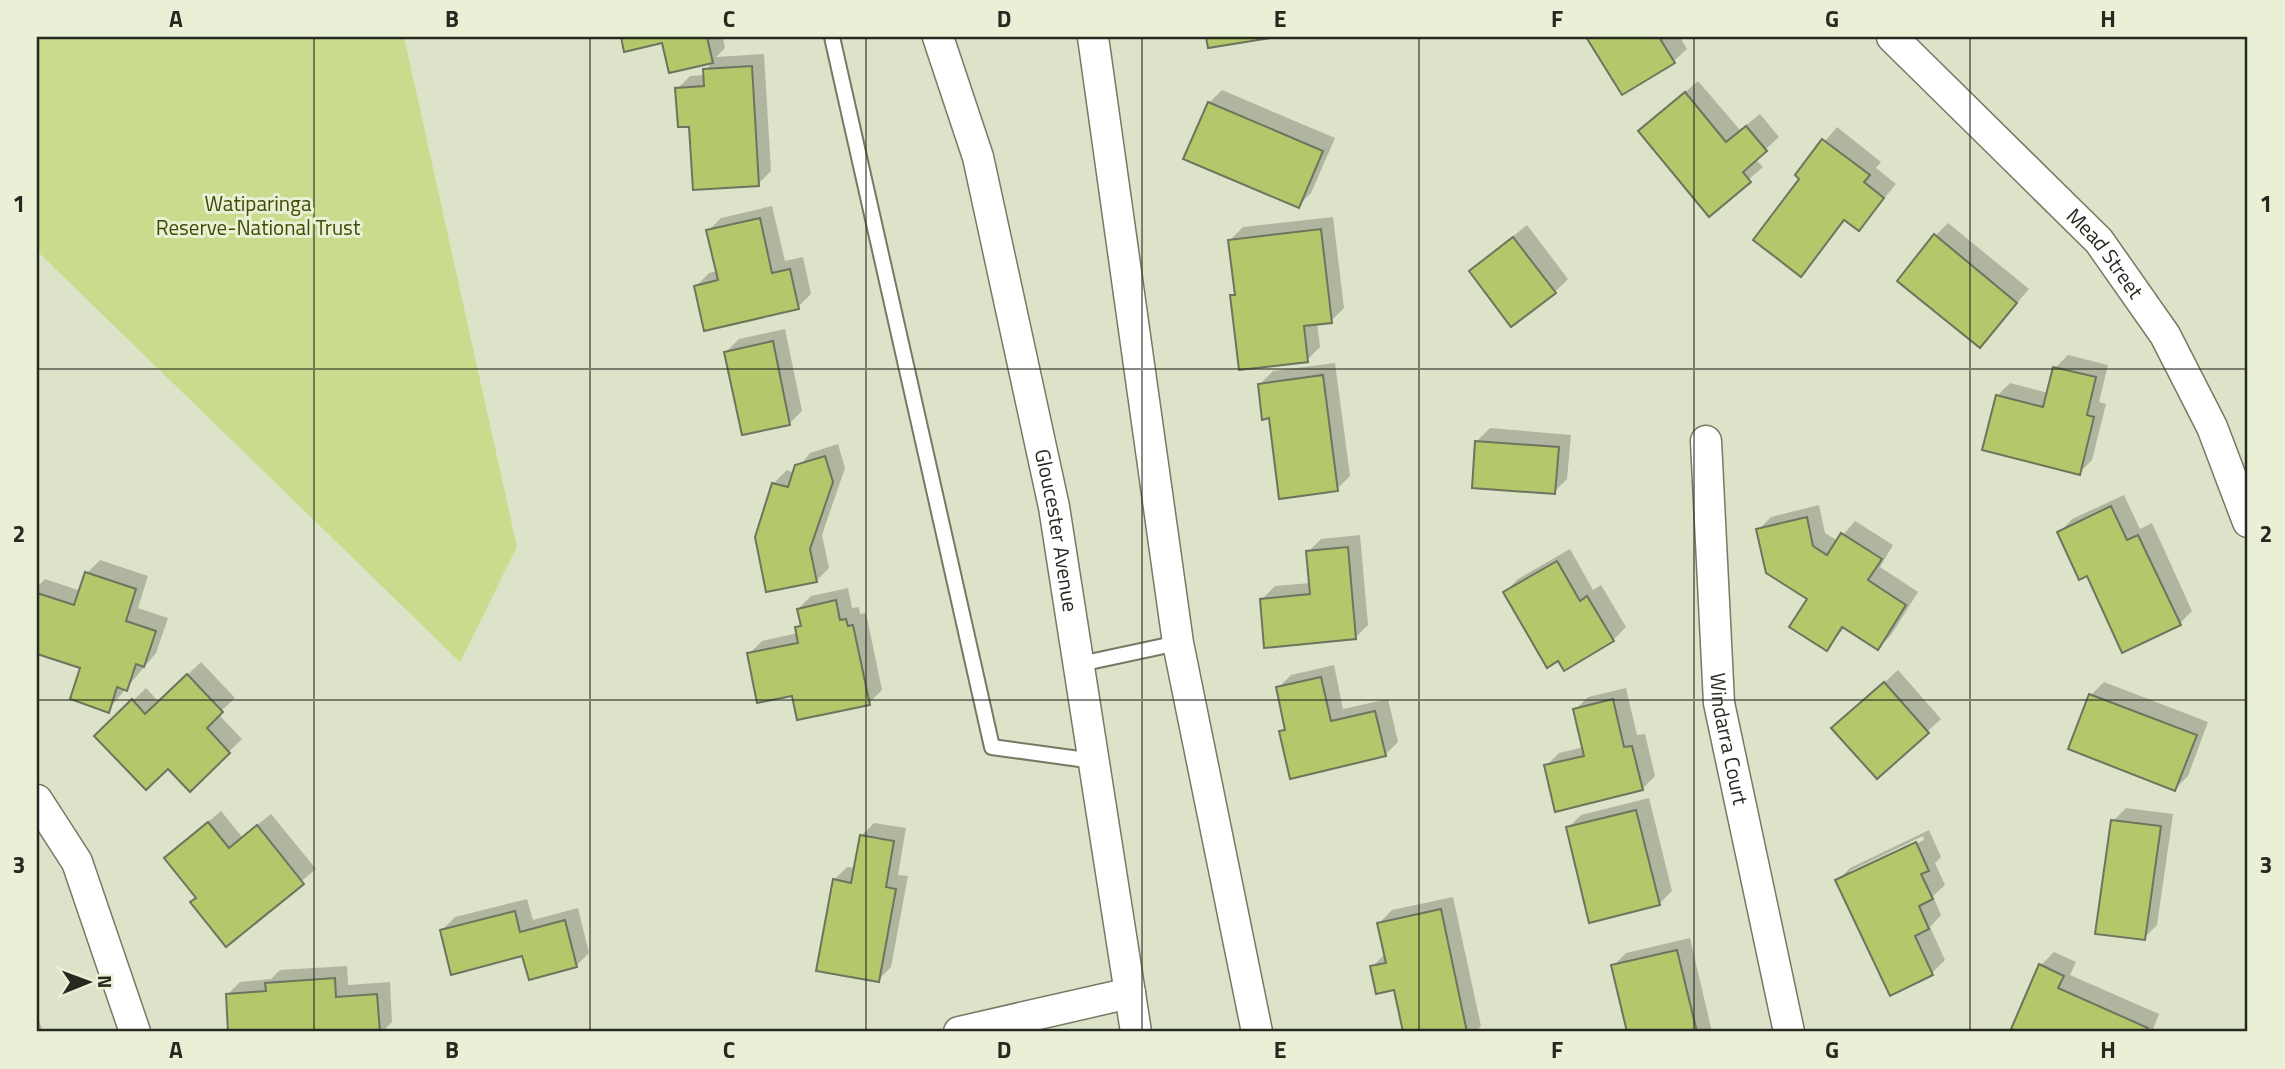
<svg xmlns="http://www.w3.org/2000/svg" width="2285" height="1069" viewBox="0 0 2285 1069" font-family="'Titillium Web',sans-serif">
  <rect width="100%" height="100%" fill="#dce3c9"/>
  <!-- green -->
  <polygon fill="#c9db8c" points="37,37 404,37 517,547 460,662 37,251"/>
  <!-- shadow -->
  <g fill="#0003" fill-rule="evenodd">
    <polygon points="623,37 723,37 725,48 716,57 764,54 771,171 758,184 691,125 677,89 690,76 705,75 705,70 714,61 670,71 663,41 626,49"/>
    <polygon points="1588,37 1680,37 1687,49 1674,61 1623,93"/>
    <polygon points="1698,81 1740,130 1760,114 1779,137 1755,159 1763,167 1709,214 1641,131"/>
    <polygon points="1222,90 1335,138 1311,193 1298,206 1209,103"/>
    <polygon points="1837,127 1881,162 1876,168 1896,184 1859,229 1846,219 1801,275 1802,178 1797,175"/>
    <polygon points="772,206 785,261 803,257 811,294 798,307 696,286 709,273 718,271 708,231 721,218"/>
    <polygon points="1333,217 1344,308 1331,321 1317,322 1320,347 1307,360 1232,296 1236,291 1230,240 1243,227"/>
    <polygon points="1948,223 2029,289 1980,346 1935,236"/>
    <polygon points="1527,225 1568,279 1555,292 1471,271"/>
    <polygon points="785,329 802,411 789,424 726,352 739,339"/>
    <polygon points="2068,355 2108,365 2099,402 2106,404 2092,460 2079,473 1997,396 2010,383 2048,393 2055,368"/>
    <polygon points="1335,363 1350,476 1337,489 1270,416 1260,384 1273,371"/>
    <polygon points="1490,428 1571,435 1567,479 1554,492 1477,441"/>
    <polygon points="838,444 845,468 822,535 829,568 816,581 757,537 774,483 787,470 794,473 810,453"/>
    <polygon points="2124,495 2140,529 2152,523 2192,611 2179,624 2088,574 2060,532 2072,519"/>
    <polygon points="1819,505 1825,533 1838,541 1855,521 1893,545 1880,567 1918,592 1891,635 1878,648 1845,627 1827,649 1809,598 1758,530 1771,517"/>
    <polygon points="1360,535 1368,625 1355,638 1262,599 1275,586 1311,583 1308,552 1321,539"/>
    <polygon points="1570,549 1593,590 1601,585 1626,627 1613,640 1505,592 1518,579"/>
    <polygon points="100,560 148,576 138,608 168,618 156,653 108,710 83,667 37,652 37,587 45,579 81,591 87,573"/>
    <polygon points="848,588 852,608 859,607 860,614 866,613 882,690 869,703 793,694 749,654 762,641 798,633 797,628 802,623 798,609 811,596"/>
    <polygon points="201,662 235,698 218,714 242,739 190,790 168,767 97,736 146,688 159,702"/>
    <polygon points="1334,665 1343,709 1388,699 1398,742 1385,755 1281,731 1286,726 1278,688 1291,675"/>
    <polygon points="1898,670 1941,719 1877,777 1847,716"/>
    <polygon points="2104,682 2208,722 2188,776 2175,789 2091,695"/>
    <polygon points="1626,688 1637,735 1645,734 1655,776 1642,789 1546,766 1559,753 1584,747 1575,710 1588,697"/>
    <polygon points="1649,798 1672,891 1659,904 1568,828 1581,815"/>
    <polygon points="2126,808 2173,814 2157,925 2144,938 2113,821"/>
    <polygon points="221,811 242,837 271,814 316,869 226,944 197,897 166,858"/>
    <polygon points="874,823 906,828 898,875 908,876 891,967 878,980 834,880 847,867 856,868 861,836"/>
    <path d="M1929 830 1941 857 1935 863 1945 885 1933 896 1941 915 1930 927 1945 960 1932 973 1891 993 1837 881 1850 868ZM1923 836 1924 840 1850 875V871Z"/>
    <polygon points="1453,897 1481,1026 1475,1032 1405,1032 1395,988 1372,967 1385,954 1379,923 1392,910"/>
    <polygon points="527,899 533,920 578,908 589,953 576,966 442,930 455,917"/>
    <polygon points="1690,938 1712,1032 1629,1032 1613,966 1626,953"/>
    <polygon points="2054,952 2076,962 2070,975 2159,1014 2152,1032 2023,1032 2013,1028 2041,965"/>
    <polygon points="347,966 348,985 390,982 392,1022 382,1032 230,1032 227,995 240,982 271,979 280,970"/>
    <polygon points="37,1015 43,1032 37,1032"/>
  </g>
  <!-- building -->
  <g fill="#b4c76b" stroke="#6e745d" stroke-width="2">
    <polygon points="621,37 707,37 713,63 669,73 662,43 624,52"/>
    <polygon points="1206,37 1276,37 1208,48"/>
    <polygon points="1586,37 1659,37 1675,63 1622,95"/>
    <polygon points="752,66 759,186 693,190 689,127 678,127 675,88 704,86 703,69"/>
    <polygon points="1685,92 1726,142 1746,126 1767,151 1743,172 1751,182 1709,217 1638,131"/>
    <polygon points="1208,102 1323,151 1299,208 1183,159"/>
    <polygon points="1822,139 1870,175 1864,182 1884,198 1859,231 1844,220 1801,277 1753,240 1799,179 1795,175"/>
    <polygon points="760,218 772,273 790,269 799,309 704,331 694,286 718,280 706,230"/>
    <polygon points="1321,229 1332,323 1304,326 1308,362 1239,370 1230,295 1235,295 1228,240"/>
    <polygon points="1934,234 2017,303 1980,348 1897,281"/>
    <polygon points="1513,237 1556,293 1511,327 1469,271"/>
    <polygon points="773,341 790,425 742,435 724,352"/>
    <polygon points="2053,367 2096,377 2087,415 2094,417 2080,475 1982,450 1996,395 2043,407"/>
    <polygon points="1323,375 1338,491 1279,499 1269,418 1262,420 1258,384"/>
    <polygon points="1475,441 1559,447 1555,494 1472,488"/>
    <polygon points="825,456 833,482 810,549 817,582 766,592 755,537 772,483 788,487 795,465"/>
    <polygon points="2111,506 2127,540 2138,535 2181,625 2122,653 2087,576 2079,580 2057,532"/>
    <polygon points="1807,517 1813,546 1827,555 1841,533 1882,559 1868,580 1906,605 1878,650 1842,627 1827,651 1789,627 1807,599 1766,573 1756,529"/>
    <polygon points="1348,547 1356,639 1264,648 1260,599 1310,594 1306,551"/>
    <polygon points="1557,561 1580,601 1587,596 1614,641 1564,671 1558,661 1547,668 1503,592"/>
    <polygon points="85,572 136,589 126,621 156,631 144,667 136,664 127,691 117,687 109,713 70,699 80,668 37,654 37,593 74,605"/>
    <polygon points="836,600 840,620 846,619 848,626 853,625 870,705 797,720 792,696 757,703 747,653 798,643 795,627 801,626 797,609"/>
    <polygon points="187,674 223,712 207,728 230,753 190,792 168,769 146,790 94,736 132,699 145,714"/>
    <polygon points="1321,677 1331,721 1375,711 1386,756 1290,779 1279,731 1285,730 1276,687"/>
    <polygon points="1884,682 1929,733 1877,779 1831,728"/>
    <polygon points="2089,694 2197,735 2175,791 2068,749"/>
    <polygon points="1613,699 1624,747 1632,746 1643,790 1555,812 1544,765 1584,756 1573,709"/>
    <polygon points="1636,810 1660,905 1589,923 1566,827"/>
    <polygon points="2111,820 2161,826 2145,940 2095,934"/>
    <polygon points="208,822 229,848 257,825 304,884 226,947 190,902 196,898 164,858"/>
    <polygon points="860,835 894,841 886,887 896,889 879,982 816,971 833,879 851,883"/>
    <polygon points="1916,842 1929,871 1921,874 1933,899 1919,906 1929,929 1915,936 1933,975 1890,996 1835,880"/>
    <polygon points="1441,909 1467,1032 1403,1032 1394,990 1376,994 1370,966 1386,963 1377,923"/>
    <polygon points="515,911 520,932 565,920 577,967 529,980 522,956 451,975 440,930"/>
    <polygon points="1677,950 1697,1032 1627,1032 1611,965"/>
    <polygon points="2039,964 2064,976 2058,988 2148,1028 2146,1032 2019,1032 2011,1029"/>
    <polygon points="335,978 336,997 377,994 380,1032 228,1032 226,994 266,991 265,983"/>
  </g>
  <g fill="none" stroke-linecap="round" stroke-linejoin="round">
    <defs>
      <g id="service">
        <polyline points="832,37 992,747 1094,761"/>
        <polyline points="1080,664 1178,643"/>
      </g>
      <g id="minor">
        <path id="s1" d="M938 37 978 157 1054 507 1136 1032"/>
        <polyline points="1093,37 1178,643 1257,1032"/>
        <path id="s2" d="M1892 37 2099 241 2165 335 2212 427 2248 522"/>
        <path id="s3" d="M1706 441 1719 703 1789 1032"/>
        <polyline points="37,800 77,862 135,1032"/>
        <polyline points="959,1032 1130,993"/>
      </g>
    </defs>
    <!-- service casing -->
    <use href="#service" stroke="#747a63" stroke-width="18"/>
    <!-- minor casing -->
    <use href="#minor" stroke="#747a63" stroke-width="33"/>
    <!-- service -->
    <use href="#service" stroke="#fff" stroke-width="14"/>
    <!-- minor -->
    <use href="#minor" stroke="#fff" stroke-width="30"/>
  </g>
  <!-- grid -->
  <path fill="none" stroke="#26291f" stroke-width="2" stroke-opacity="0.55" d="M314 37V1032M590 37V1032M866 37V1032M1142 37V1032M1419 37V1032M1694 37V1032M1970 37V1032M37 369H2248M37 700H2248"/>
  <g text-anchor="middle" stroke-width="6" stroke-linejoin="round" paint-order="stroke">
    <!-- park labels -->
    <g font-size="21" fill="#404b03" stroke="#eaf0d6">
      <text x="258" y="211">Watiparinga<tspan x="258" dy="24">Reserve-National Trust</tspan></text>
    </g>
    <!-- street labels -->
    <g font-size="21" fill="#26291f" stroke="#eaf0d6">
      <text dy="7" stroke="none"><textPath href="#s2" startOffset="304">Mead Street</textPath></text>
      <text dy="7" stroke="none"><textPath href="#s1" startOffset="508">Gloucester Avenue</textPath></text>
      <text dy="7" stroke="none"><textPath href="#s3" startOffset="299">Windarra Court</textPath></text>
    </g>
  </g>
  <!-- border -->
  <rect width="2285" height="1069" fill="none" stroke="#eaf0d6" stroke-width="77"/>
  <!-- north arrow -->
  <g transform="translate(88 982) rotate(89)" stroke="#eaf0d6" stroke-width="5" paint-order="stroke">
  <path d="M0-5L12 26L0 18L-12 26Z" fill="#26291f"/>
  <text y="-10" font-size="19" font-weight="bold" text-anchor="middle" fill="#26291f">N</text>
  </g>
  <rect x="38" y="38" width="2208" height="992" fill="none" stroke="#26291f" stroke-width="2.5"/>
  <g font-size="23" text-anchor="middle" font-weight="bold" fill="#26291f">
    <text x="176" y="27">A</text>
    <text x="452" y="27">B</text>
    <text x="729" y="27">C</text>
    <text x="1004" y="27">D</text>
    <text x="1280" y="27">E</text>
    <text x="1557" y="27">F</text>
    <text x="1832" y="27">G</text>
    <text x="2108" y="27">H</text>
    <text x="19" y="212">1</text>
    <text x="2266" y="212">1</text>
    <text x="19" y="542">2</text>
    <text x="2266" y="542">2</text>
    <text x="19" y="873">3</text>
    <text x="2266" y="873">3</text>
    <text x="176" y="1058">A</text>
    <text x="452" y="1058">B</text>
    <text x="729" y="1058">C</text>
    <text x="1004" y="1058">D</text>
    <text x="1280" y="1058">E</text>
    <text x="1557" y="1058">F</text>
    <text x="1832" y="1058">G</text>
    <text x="2108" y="1058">H</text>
  </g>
</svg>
